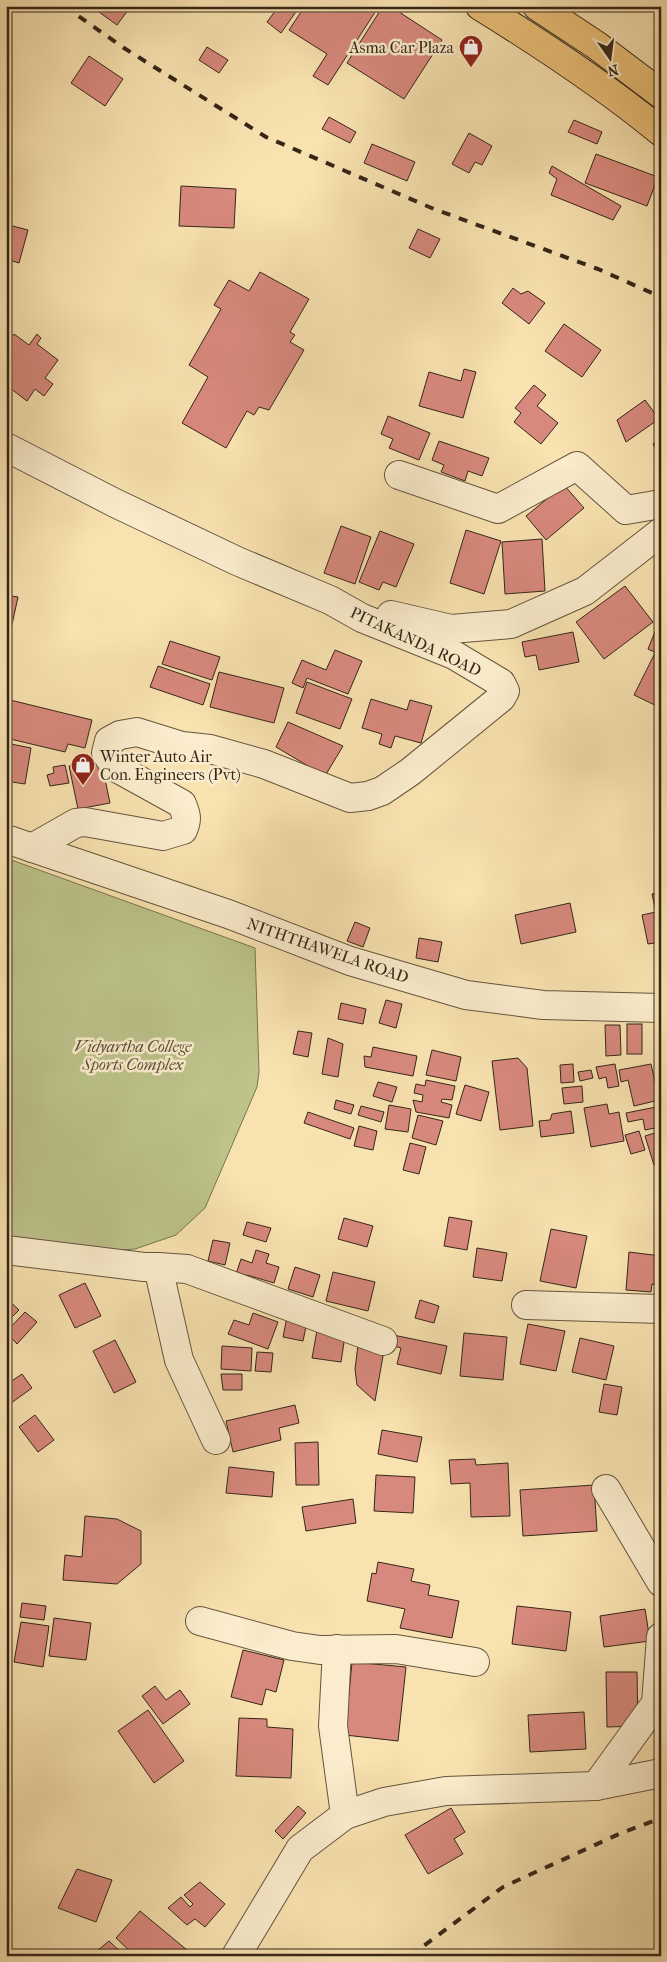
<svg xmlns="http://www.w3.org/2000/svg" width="667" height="1962" viewBox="0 0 667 1962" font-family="'IM FELL French Canon',serif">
  <rect width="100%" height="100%" fill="#f8e2b0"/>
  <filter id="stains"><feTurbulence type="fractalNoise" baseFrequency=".004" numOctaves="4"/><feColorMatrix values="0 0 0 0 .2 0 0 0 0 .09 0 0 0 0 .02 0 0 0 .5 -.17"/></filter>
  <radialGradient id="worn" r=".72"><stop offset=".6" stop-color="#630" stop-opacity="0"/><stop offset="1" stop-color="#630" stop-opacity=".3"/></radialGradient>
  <!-- green -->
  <polygon fill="#bdc38b" stroke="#797452" points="6,858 255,948 259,1072 257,1087 205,1208 176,1235 135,1249 91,1252 6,1246"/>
  <!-- building -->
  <g fill="#d8897d" stroke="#352618">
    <polygon points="103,6 131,6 117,25 99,12"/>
    <polygon points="279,6 300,6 281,33 267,22"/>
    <polygon points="305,6 379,6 328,85 313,76 327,54 289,30"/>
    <polygon points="383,6 390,6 442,40 404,99 347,63"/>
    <polygon points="207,47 228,60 219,73 199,60"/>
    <polygon points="89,56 123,79 105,106 71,83"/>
    <polygon points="329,117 356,132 350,143 322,129"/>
    <polygon points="574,120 602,132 597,144 568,132"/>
    <polygon points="469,133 492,146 482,165 475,162 469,173 452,164"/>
    <polygon points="372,144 415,162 407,181 364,163"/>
    <polygon points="596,154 658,177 647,206 585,183"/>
    <polygon points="552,166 621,206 613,220 551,195 557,179 549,173"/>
    <polygon points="181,186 236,189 234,228 179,226"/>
    <polygon points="6,218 10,219 9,225 28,230 19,263 6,259"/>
    <polygon points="418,229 440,239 430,258 409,248"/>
    <polygon points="260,272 309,299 290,332 295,335 290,342 304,350 269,410 259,407 254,415 247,411 226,448 182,423 208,377 189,365 221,309 214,305 229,280 249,291"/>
    <polygon points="513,288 521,294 528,291 545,303 529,324 502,303"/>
    <polygon points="564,324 601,350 582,377 545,351"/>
    <polygon points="14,334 29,345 37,334 41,338 37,344 58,360 45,378 53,384 44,396 35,389 27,401 6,385 6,371 11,364 6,361 6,345"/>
    <polygon points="464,369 476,372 463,418 419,406 429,372 461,381"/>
    <polygon points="534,385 546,395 537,406 558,423 541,444 514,422 521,413 515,408"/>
    <polygon points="645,400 659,419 626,442 617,420"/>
    <polygon points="388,416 430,433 419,460 389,448 393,439 381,434"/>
    <polygon points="661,440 661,458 653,444"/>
    <polygon points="439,441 489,458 482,476 468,471 465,481 441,472 444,465 432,460"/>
    <polygon points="564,485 584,508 546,540 526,516"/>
    <polygon points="341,526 371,537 355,584 324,573"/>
    <polygon points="466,530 501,541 484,594 450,583"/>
    <polygon points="380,531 414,544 396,587 383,582 379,590 359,582"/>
    <polygon points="542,539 545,591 505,594 502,542"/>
    <polygon points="625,586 653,622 604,659 576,622"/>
    <polygon points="6,595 18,597 9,638 6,637"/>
    <polygon points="656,629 661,631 661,655 648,649"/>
    <polygon points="573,632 579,662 539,670 536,655 525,657 522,642"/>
    <polygon points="170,641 220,657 212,680 162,664"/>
    <polygon points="335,650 362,661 348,694 307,678 303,688 292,683 302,660 326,670"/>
    <polygon points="655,653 661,656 661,708 634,695"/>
    <polygon points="158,666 210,684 203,705 150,687"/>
    <polygon points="219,672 284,688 274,723 210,707"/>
    <polygon points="307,682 352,699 340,729 296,713"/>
    <polygon points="6,699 92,720 85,748 68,744 65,752 6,738"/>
    <polygon points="371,699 407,710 410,700 432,706 421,743 395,736 391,748 379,744 382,734 362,728"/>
    <polygon points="288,722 343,746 325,776 276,747"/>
    <polygon points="6,743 31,748 25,784 6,781"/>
    <polygon points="101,760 110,803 78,809 69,766"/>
    <polygon points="65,765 69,783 50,786 47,775 54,773 53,767"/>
    <polygon points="661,892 661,942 648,944 642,915 656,912 652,894"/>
    <polygon points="570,903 576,932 521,944 515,915"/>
    <polygon points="355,922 370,928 363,947 347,941"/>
    <polygon points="419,938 442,942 438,962 416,958"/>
    <polygon points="386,1000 402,1004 396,1028 379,1023"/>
    <polygon points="341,1003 366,1009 363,1024 338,1019"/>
    <rect x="627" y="1024" width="15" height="30"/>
    <polygon points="605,1025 620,1025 621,1055 606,1056"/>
    <polygon points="298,1031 312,1033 308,1057 293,1054"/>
    <polygon points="328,1038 343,1044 338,1077 322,1074"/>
    <polygon points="373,1047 417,1056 413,1076 365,1067 364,1056 371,1057"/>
    <polygon points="432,1050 461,1057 456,1081 426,1075"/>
    <polygon points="518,1058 527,1068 533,1126 500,1130 492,1061"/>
    <polygon points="573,1064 574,1082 561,1083 560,1065"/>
    <polygon points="615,1064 619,1086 608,1088 606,1077 599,1079 596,1067"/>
    <polygon points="651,1064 659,1100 634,1106 628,1080 621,1082 619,1070"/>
    <polygon points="591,1070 593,1078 580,1081 578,1072"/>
    <polygon points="426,1080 455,1086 452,1100 442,1099 441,1102 452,1105 449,1118 416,1112 413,1100 422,1102 423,1095 414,1093 416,1084 425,1086"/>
    <polygon points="378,1082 397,1087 392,1102 373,1096"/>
    <polygon points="465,1085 489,1092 481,1121 456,1114"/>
    <polygon points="582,1086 583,1102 564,1104 562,1088"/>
    <polygon points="336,1100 354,1105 351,1114 334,1109"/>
    <polygon points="607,1104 609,1114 619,1112 624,1141 591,1147 584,1108"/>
    <polygon points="389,1105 411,1109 408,1132 385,1129"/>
    <polygon points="361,1106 384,1112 381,1122 358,1115"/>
    <polygon points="656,1107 660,1127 645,1130 643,1119 628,1122 626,1113"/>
    <polygon points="571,1111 574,1133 541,1137 539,1121 550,1120 552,1114"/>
    <polygon points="308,1112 354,1128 350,1139 304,1123"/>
    <polygon points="418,1115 443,1121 436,1145 412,1138"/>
    <polygon points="359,1126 377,1131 373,1150 354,1146"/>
    <polygon points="639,1131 645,1150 631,1154 625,1135"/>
    <polygon points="661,1131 661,1163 654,1165 645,1136"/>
    <polygon points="410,1143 426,1147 419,1174 403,1170"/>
    <polygon points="449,1217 472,1221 467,1250 444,1246"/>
    <polygon points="344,1218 373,1226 367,1247 338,1239"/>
    <polygon points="247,1222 271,1228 266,1242 243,1235"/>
    <polygon points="551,1229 587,1236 576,1288 540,1281"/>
    <polygon points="213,1240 230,1243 225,1265 208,1261"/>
    <polygon points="477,1248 507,1253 502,1281 473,1277"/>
    <polygon points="256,1250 269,1254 266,1263 279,1267 274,1283 247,1275 243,1284 233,1283 241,1259 252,1263"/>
    <polygon points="629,1252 661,1256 661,1285 652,1284 651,1292 626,1290"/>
    <polygon points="295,1267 320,1275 313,1297 288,1289"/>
    <polygon points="333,1272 375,1282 368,1311 326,1301"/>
    <polygon points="85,1283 101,1316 75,1328 59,1295"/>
    <polygon points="6,1298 19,1310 6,1323"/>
    <polygon points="420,1300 439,1306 434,1323 415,1318"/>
    <polygon points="25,1312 37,1322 17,1344 6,1332"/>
    <polygon points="288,1312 308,1317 303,1341 283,1337"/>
    <polygon points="253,1313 278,1322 268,1349 228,1334 234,1320 249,1325"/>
    <polygon points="528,1324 565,1331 556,1371 520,1364"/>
    <polygon points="318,1325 346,1329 341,1362 312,1358"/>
    <polygon points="464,1333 507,1337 503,1380 460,1376"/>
    <polygon points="393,1335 447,1346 441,1374 397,1364 401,1348 391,1345"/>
    <polygon points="580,1338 614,1346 606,1380 572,1372"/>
    <polygon points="115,1340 136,1382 114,1393 93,1351"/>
    <polygon points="358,1345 383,1356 375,1401 357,1385 355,1369"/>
    <polygon points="222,1346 252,1348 251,1371 221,1369"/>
    <polygon points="257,1352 273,1353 271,1372 255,1371"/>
    <polygon points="22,1374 32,1388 7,1406 6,1385"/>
    <polygon points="221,1374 242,1374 242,1390 223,1390"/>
    <polygon points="604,1384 622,1387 617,1415 599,1412"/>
    <polygon points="295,1405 299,1423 279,1428 281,1440 233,1452 226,1421"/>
    <polygon points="35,1415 54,1440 38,1452 19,1427"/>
    <polygon points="382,1430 422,1437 417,1462 378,1454"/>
    <polygon points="318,1442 319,1485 296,1485 295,1443"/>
    <polygon points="475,1459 476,1465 508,1463 510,1516 471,1517 470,1483 451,1484 449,1460"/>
    <polygon points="229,1467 274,1472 272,1497 226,1493"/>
    <polygon points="376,1475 415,1477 413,1513 374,1511"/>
    <polygon points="594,1485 597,1531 523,1536 520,1490"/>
    <polygon points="353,1499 356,1523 306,1531 302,1507"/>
    <polygon points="85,1516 117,1519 141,1531 141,1564 117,1584 63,1580 65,1555 82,1557"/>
    <polygon points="378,1562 414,1569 411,1581 430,1585 428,1595 459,1601 452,1638 400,1628 405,1609 367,1601 372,1573 376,1574"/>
    <polygon points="22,1603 46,1606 44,1620 20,1617"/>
    <polygon points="517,1606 571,1612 566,1651 512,1644"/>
    <polygon points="645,1609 650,1641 604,1647 600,1616"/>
    <polygon points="54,1618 91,1623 86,1660 49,1656"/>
    <polygon points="21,1622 49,1626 43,1667 14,1662"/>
    <polygon points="243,1650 284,1660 276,1692 266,1689 262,1705 231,1697"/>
    <polygon points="352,1662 406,1667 398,1741 345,1735"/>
    <polygon points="606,1672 637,1672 638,1726 607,1727"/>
    <polygon points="155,1686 166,1700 180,1690 190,1704 163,1724 142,1696"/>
    <polygon points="148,1710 184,1761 154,1783 118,1731"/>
    <polygon points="584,1712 586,1749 530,1752 528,1715"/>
    <polygon points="239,1718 267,1719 267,1727 293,1729 291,1778 236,1776"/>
    <polygon points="298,1806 306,1813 283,1839 275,1831"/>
    <polygon points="451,1808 465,1832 454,1839 463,1854 428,1874 405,1835"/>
    <polygon points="77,1869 112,1880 96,1922 58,1908"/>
    <polygon points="200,1882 225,1904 205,1927 195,1919 187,1925 168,1908 181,1897 190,1907 193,1904 184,1895"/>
    <polygon points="140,1911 187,1950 184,1956 135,1956 116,1938"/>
    <polygon points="109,1941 125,1956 103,1956 97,1951"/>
  </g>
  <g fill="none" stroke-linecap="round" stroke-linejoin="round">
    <defs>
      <g id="minor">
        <path d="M6 447 115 503 237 561 330 600 362 618 454 655 501 683 505 691 501 698 410 772 382 791 368 796 350 798 264 764 210 749 182 746 137 732 120 735 109 741 106 753 115 767 182 804C186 814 188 819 183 830L163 836 85 822 76 823 32 848"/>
        <polyline points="399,475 498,509 577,466 626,510 661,504"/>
        <polyline points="391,615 451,629 511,624 585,591 661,532"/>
        <polyline points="6,839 228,914 350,961 466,995 543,1005 661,1008"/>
        <polyline points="6,1250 144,1267 158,1267 179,1360 216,1440"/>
        <polyline points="158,1267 187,1269 383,1341"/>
        <polyline points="526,1305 661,1309"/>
        <polyline points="606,1489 661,1582"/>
        <polyline points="200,1621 292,1646 320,1650 396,1649 475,1662"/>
        <polyline points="337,1649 333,1726 345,1815"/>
        <polyline points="596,1786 656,1703 661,1637"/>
        <polyline points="236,1956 300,1849 345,1815 384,1802 446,1791 596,1786 661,1773"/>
      </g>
      <g id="highway">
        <path d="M480 6C543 45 604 85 661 132"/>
        <polyline points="537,6 596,45 661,94"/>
      </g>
    </defs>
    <!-- minor casing -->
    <use href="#minor" stroke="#66553e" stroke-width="30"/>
    <!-- highway casing -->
    <use href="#highway" stroke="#352618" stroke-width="30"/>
    <!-- minor -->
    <use href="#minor" stroke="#faeccc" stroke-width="28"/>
    <!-- highway -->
    <use href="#highway" stroke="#ecc178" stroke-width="28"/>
    <!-- rail -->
    <g stroke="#352618" stroke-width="4" stroke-dasharray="9 9" stroke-linecap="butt">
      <polyline points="64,6 124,48 266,137 434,209 598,269 661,297"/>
      <polyline points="410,1956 503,1887 619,1834 661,1818"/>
    </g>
  </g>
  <!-- icons -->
  <defs>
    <symbol id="shop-pin" viewBox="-11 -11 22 30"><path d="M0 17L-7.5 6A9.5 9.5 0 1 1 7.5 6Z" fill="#8f2418" stroke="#faeccc"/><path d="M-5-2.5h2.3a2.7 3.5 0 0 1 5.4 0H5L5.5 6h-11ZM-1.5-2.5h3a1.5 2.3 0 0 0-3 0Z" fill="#fff"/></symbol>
  </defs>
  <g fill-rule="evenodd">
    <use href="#shop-pin" x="457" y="33" width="28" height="38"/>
    <use href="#shop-pin" x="69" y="751" width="28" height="38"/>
  </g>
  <g text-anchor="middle" stroke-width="5" stroke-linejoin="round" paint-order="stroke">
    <!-- poi labels -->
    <g font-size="16" fill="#352618" stroke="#faeccc" text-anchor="end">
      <text x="454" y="53">Asma Car Plaza</text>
      <text x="100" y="762" text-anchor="start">Winter Auto Air<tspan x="100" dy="18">Con. Engineers (Pvt)</tspan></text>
    </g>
    <!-- street labels -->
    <g font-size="16" fill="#352618" stroke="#faeccc">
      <text transform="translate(416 641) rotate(25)" y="6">PITAKANDA ROAD</text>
      <text transform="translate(328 950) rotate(19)" y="6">NITHTHAWELA ROAD</text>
    </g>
    <!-- park labels -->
    <g font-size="16" font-style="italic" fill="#574d35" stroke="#faeccc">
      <text x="133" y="1052">Vidyartha College<tspan x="133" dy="18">Sports Complex</tspan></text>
    </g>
  </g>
  <!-- margin -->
  <rect width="667" height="1962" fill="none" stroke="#f8e2b0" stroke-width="25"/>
  <rect x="8" y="8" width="652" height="1947" fill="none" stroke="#352618" stroke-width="2.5"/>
  <rect x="12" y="12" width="642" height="1937" fill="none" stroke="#352618"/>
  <!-- north arrow -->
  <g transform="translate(610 58) rotate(166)" stroke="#faeccc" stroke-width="4" paint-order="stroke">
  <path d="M0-4L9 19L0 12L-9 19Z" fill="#352618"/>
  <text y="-8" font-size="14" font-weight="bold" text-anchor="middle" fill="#352618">N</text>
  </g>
  <rect width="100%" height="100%" filter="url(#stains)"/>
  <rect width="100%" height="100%" fill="url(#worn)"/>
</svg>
